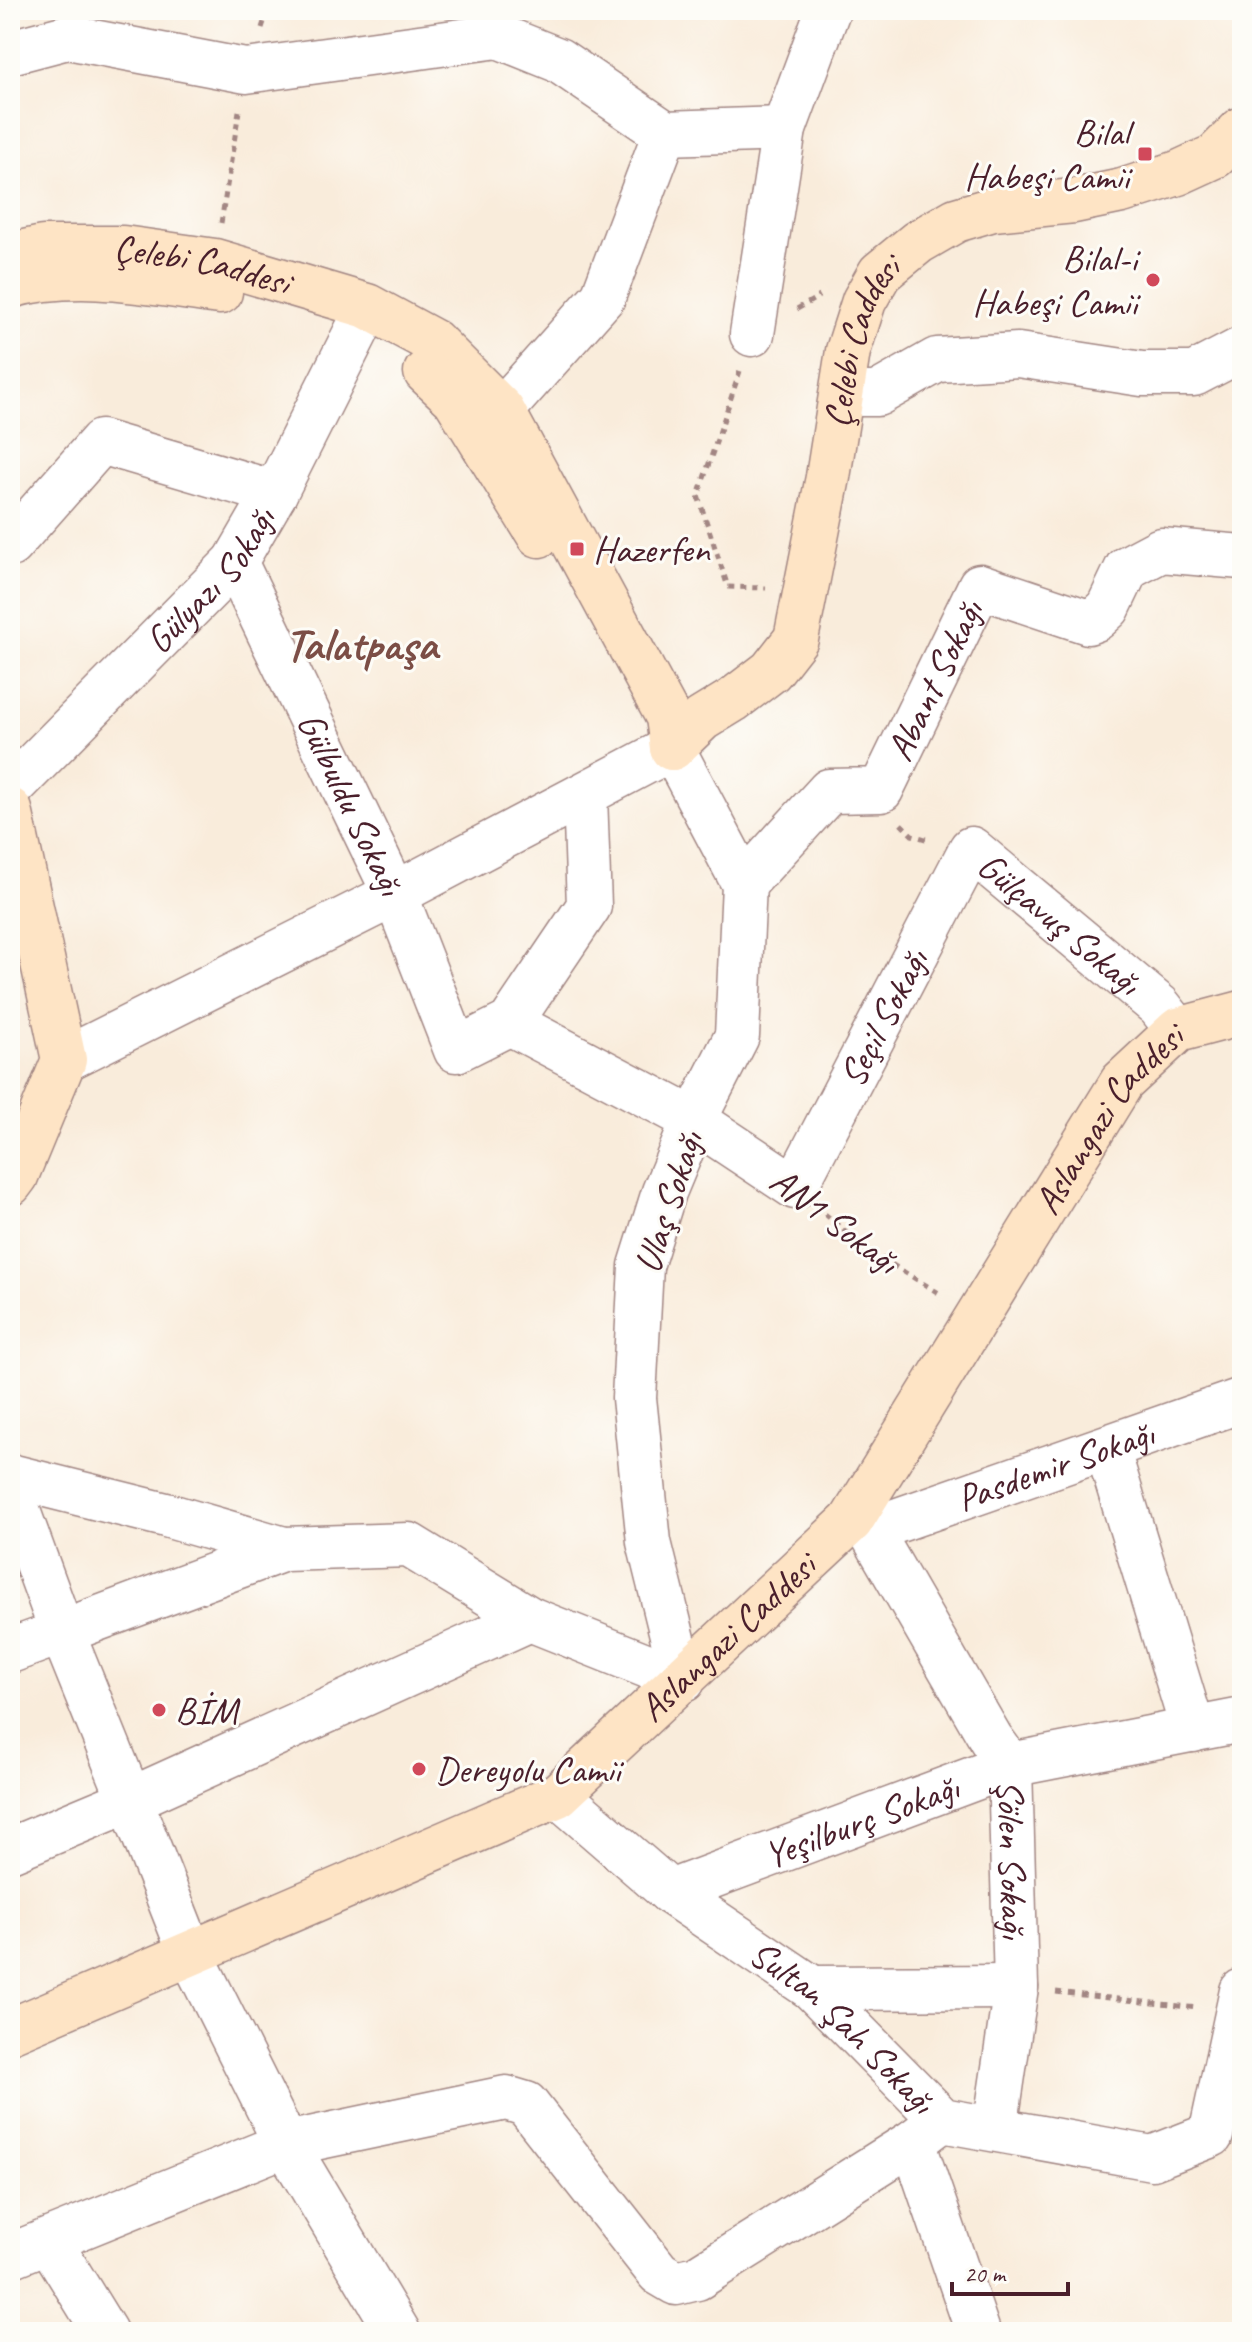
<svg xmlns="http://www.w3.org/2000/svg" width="1252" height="2342" viewBox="0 0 1252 2342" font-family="Caveat,sans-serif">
  <rect width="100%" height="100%" fill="#fdfcf7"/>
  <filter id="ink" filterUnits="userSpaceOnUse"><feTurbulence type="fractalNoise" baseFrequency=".0125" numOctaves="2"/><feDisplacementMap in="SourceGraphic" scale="16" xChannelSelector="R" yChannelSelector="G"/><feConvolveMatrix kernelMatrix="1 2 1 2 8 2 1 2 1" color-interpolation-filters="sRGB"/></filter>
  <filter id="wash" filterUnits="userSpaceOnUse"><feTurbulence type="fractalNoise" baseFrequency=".006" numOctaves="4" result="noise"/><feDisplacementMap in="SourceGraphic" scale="32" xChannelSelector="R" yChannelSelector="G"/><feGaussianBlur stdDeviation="1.8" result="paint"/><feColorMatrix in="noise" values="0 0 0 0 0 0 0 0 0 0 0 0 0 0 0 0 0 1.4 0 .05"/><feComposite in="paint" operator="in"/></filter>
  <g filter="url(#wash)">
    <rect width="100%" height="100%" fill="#f9ecdb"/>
  </g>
  <g filter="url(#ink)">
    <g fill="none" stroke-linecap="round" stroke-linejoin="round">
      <defs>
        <g id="street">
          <polyline points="10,52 67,37 246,71 498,36 558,60 665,133 784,129"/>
          <polyline points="752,334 784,129 828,10"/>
          <polyline points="861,394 877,394 937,360 1018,355 1142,374 1194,374 1242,349"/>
          <polyline points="502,410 603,297 665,133"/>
          <polyline points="10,545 101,442 275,493"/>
          <path id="s1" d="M235 562 395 894 456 1050 510 1023 589 906 585 795"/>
          <path id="s2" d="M10 789 235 562 275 493 357 330"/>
          <path id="s3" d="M744 884 829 791 881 790 980 586 1088 622 1096 619 1108 608 1127 568 1161 550 1242 557"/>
          <path id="s4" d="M510 1023 694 1120 795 1187 971 849 1159 1006 1178 1030"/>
          <polyline points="64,1060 395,894 672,748 744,884 737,1036 694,1120 664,1192 641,1266 634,1398 649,1542 683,1680"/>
          <polyline points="1107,1448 1193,1730"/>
          <polyline points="10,1476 166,1515 284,1549"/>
          <polyline points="10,1489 62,1632 284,1549 409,1545 530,1619 683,1680"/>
          <path id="s5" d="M870 1530 991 1739 1010 1765 1016 1987 995 2129"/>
          <path id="s6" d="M870 1530 1242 1400"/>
          <polyline points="10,1651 62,1632 130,1800 530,1619"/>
          <path id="s7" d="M558 1795 670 1892 812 1988 942 2120 1152 2158 1211 2135 1242 1991"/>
          <polyline points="10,1850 130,1800 190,1952 286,2144 398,2332"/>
          <path id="s8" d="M670 1892 1010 1765 1242 1720"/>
          <polyline points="812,1988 1016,1987"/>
          <polyline points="913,2142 978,2332"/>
          <polyline points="49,2241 105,2332"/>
          <polyline points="10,2256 286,2144 506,2098 526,2104 659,2273 676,2283 697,2278 913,2142 942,2120"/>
        </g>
        <g id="secondary">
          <path id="s9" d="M10 255 43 248H123L215 261 367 306 434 342 502 410 668 717 672 748"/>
          <path d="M10 286C79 267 150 283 220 292"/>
          <polyline points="426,372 455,399 539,535"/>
          <path id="s10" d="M672 748 702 719 733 700 771 671 796 639 828 477 848 351 864 301 880 273 918 242 956 220 993 209 1074 201 1122 191 1178 173 1215 156 1242 129"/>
          <polyline points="10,810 64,1060 16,1176 10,1184"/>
          <path id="s11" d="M10 2031 558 1795 851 1521 1122 1082 1178 1030 1242 1013"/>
        </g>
      </defs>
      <!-- street casing -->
      <use href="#street" stroke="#a28683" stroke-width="47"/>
      <!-- secondary casing -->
      <use href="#secondary" stroke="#a28683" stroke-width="47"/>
      <!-- path -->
      <g stroke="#a28683" stroke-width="5" stroke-dasharray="6 6" stroke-linecap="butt">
        <polyline points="262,28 268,10"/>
        <polyline points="221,223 239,111"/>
        <polyline points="797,309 820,296"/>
        <polyline points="740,371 698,496 728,587 766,588"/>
        <polyline points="901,824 912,835 929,840"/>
        <polyline points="825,1214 860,1245 942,1295"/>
        <polyline points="1056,1992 1197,2008"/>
      </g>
      <!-- street -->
      <use href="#street" stroke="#fff" stroke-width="44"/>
      <!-- secondary -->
      <use href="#secondary" stroke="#fee4c5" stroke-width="44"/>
    </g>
  </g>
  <!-- markers -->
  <g fill="#d1495b" stroke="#fdfcf7" stroke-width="3">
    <rect x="1137" y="146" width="16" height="16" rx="4"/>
    <circle cx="1153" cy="280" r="8"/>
    <rect x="569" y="541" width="16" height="16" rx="4"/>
    <circle cx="159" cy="1710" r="8"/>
    <circle cx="419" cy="1769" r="8"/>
  </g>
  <g text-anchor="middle" stroke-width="6" stroke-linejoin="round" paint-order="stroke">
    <!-- poi labels -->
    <g font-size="38" fill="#4a1f2b" stroke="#fdfcf7" text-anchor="start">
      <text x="1129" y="145" text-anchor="end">Bilal<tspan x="1129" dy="44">Habeşi Camii</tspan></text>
      <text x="1137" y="271" text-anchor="end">Bilal-i<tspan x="1137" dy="44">Habeşi Camii</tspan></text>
      <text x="593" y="562">Hazerfen</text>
      <text x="175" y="1723">BİM</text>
      <text x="435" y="1782">Dereyolu Camii</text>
    </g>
    <!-- street labels -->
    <g font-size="38" fill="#4a1f2b" stroke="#fdfcf7">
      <text dy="13" stroke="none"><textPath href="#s9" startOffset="194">Çelebi Caddesi</textPath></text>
      <text dy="13" stroke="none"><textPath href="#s10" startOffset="472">Çelebi Caddesi</textPath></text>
      <text dy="13" stroke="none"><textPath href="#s2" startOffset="290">Gülyazı Sokağı</textPath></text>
      <text dy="13" stroke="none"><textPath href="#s3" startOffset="300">Abant Sokağı</textPath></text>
      <text dy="13" stroke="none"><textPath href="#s1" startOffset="268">Gülbuldu Sokağı</textPath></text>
      <text dy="13" stroke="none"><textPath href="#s4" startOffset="826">Gülçavuş Sokağı</textPath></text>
      <text dy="13" stroke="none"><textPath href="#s4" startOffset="520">Seçil Sokağı</textPath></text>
      <text dy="13" stroke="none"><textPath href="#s11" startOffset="1476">Aslangazi Caddesi</textPath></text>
      <text transform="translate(668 1202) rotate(-72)" y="13">Ulaş Sokağı</text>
      <text transform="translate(835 1220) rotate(37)" y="13">AN1 Sokağı</text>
      <text dy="13" stroke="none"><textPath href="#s6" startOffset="196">Pasdemir Sokağı</textPath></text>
      <text dy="13" stroke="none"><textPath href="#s11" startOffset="828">Aslangazi Caddesi</textPath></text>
      <text dy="13" stroke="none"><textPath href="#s8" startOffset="204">Yeşilburç Sokağı</textPath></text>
      <text dy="13" stroke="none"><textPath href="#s5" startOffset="368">Şölen Sokağı</textPath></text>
      <text dy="13" stroke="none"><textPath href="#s7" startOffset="368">Sultan Şah Sokağı</textPath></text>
    </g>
    <!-- district labels -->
    <g font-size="46" font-weight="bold" fill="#7c4e46" stroke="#fdfcf7">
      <text x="361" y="660">Talatpaşa</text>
    </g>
  </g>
  <!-- margin -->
  <rect width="1252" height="2342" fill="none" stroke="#fdfcf7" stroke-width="40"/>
  <!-- scale -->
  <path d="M952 2282v12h116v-12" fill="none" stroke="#4a1f2b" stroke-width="4"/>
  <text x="964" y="2282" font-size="24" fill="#4a1f2b" stroke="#fdfcf7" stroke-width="6" paint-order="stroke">20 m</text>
</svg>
